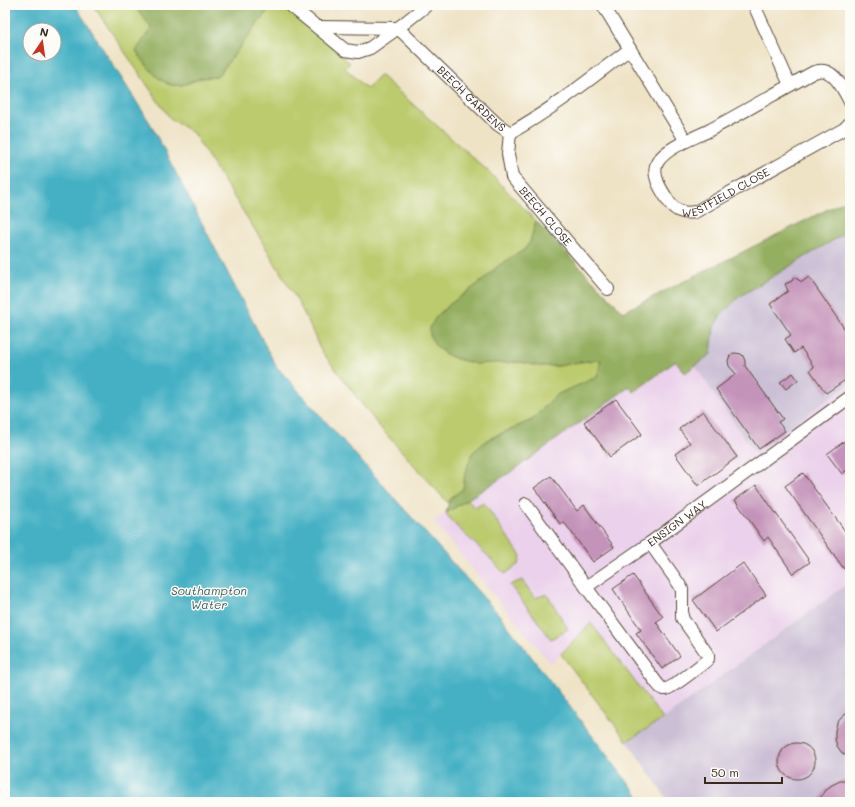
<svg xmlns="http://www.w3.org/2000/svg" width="855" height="807" viewBox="0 0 855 807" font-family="Mali,sans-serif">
  <rect width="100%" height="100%" fill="#fdfcf7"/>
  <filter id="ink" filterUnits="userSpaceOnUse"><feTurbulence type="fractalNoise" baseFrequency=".025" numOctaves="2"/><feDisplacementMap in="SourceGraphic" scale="8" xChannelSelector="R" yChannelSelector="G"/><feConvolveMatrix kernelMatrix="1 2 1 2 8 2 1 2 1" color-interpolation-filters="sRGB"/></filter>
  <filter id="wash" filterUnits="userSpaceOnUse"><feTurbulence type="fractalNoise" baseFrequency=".012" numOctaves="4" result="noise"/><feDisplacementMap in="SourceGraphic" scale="16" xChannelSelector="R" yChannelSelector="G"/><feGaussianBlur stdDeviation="0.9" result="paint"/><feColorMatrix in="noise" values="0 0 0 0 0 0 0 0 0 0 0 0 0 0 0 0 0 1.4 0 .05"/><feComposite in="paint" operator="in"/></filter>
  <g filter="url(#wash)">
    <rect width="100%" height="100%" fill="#efe3c6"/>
    <!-- built -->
    <polygon fill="#ebd1eb" points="850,230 850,582 663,719 591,623 551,664 433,521 514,470 629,387 635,392 676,361 686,372 711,354"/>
    <!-- industrial -->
    <g fill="#cbbfd5">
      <polygon points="850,230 850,383 755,453 695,366 711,354 714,327 720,316 739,297"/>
      <polygon points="850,582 850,802 669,802 627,741 663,719"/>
    </g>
    <!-- green -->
    <g fill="#bbcb6d" stroke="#7b7a46">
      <path d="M93 5H133L142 15 151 28 167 84C177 87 185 85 194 81 197 80 200 78 203 78 211 77 214 79 221 72L249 35 272 5H282L316 33 350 63 345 68 367 89 380 75 488 171 536 221 530 242 524 250 498 266 482 281 449 305 436 317 435 345 444 353 457 359 500 363 521 362 539 366H559L578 362 602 360 597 377 556 395 532 420 486 440 465 474 463 489 453 496 448 503 378 425 320 349 308 321 297 300 257 233 193 133 170 118 160 104Z"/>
      <polygon points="468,499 474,508 484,503 521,556 519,564 505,574 487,555 452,522 446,513"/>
      <polygon points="522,580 535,598 547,594 568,629 551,639 510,585"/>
      <polygon points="591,623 663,719 627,741 561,654"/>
    </g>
    <!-- forest -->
    <g fill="#94af60" stroke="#686c3f">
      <path d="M133 5H272L249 35 221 72C213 80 210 76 201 78 194 80 187 84 180 85 160 88 146 64 136 51L151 28 142 15Z"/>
      <path d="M850 198V230L739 297 720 316 714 327 711 354 685 373 676 361 634 392 629 387 514 470 446 513C449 498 451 498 463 489L465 474 472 453 487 440 532 420 556 395 597 377 601 360 578 362 559 366H539L521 362 476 364 457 359 444 353 435 345 430 336V327L436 317 449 305 482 281 498 266 524 250 530 242 536 221 623 312Z"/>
    </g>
    <!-- water -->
    <path fill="#45b0c4" stroke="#406d71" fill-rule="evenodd" d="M5 5H75L150 123 276 366 501 617 643 802H5ZM30 30H54V54H30Z"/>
    <g id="blocks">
      <!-- building -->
      <g fill="#c493ba">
        <polygon points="794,277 802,282 809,277 850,337 850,377 826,393 810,370 814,367 801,348 794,353 785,339 791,335 770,304 788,291 785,284 792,281"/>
        <polygon points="735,353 741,354 743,356 745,361 745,366 783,419 778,422 785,431 759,449 716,389 736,374 729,366 728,361 730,355"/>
        <polygon points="793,373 798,380 786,389 780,382"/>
        <polygon points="616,399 642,434 610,457 584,422"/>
        <polygon points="703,411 737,457 698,486 675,454 690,443 679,429"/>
        <polygon points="850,437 850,468 842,474 827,454"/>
        <polygon points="803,473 850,538 850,565 844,569 785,486"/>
        <polygon points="551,476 577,511 584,505 614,547 593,562 564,522 560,524 534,488"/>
        <polygon points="756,485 810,562 793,574 768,537 764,541 735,500"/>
        <polygon points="743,563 766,595 716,632 693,600"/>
        <polygon points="633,575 663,617 656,622 680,656 662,669 636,633 641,630 613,589"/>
        <polygon points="850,711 850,758 842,753 837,746 835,739 835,731 837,723 842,717"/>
        <circle cx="797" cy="761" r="18"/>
        <polygon points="840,781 850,781 850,802 818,802 825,790 832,785"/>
      </g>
    </g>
  </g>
  <g filter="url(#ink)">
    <use href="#blocks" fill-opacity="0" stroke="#564637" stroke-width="1"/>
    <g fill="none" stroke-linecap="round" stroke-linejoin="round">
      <defs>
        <g id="minor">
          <polyline points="290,5 345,50 358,52 370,48 398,28 427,5"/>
          <polyline points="603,5 686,141"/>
          <polyline points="754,5 790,85"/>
          <path id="s1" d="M318 27 398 28 497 124 510 133C553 109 591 78 630 49"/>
          <path id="s2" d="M850 102C845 92 836 73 824 71 821 70 818 71 814 72 779 91 744 112 708 131 694 138 665 148 657 163 651 176 662 191 669 202 676 212 684 214 695 212L844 129 850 123"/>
          <path id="s3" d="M510 133 508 154 512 177 608 289"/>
          <path d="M526 504 586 587 656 682C659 686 661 689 666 689 673 688 698 667 705 662L708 659V655L682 618V589L679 584 650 543"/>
          <path id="s4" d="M586 587 650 543 850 397"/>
        </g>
      </defs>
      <!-- minor casing -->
      <use href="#minor" stroke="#564637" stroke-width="14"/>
      <!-- minor -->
      <use href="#minor" stroke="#fff" stroke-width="12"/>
    </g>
  </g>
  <g text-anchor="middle" stroke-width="3" stroke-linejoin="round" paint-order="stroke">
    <!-- street labels -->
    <g font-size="11" fill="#3b2a1e" stroke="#fdfcf7">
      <text dy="4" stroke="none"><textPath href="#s1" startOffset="182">BEECH GARDENS</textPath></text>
      <text dy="4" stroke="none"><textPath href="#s2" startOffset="342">WESTFIELD CLOSE</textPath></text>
      <text dy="4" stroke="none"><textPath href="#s3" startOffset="96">BEECH CLOSE</textPath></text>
      <text dy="4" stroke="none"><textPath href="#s4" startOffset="111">ENSIGN WAY</textPath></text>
    </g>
    <!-- water labels -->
    <g font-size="12" font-style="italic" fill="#3f6060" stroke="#fdfcf7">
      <text x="209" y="595">Southampton<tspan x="209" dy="14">Water</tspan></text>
    </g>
  </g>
  <!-- margin -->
  <rect width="855" height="807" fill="none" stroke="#fdfcf7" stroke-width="20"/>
  <!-- north arrow -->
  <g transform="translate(42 42) rotate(13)"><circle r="19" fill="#fdfcf7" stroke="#afa8a0"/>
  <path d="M0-3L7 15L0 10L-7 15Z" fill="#c8321e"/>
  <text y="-6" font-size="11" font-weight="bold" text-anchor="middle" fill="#3b2a1e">N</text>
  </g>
  <!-- scale -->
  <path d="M705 777v6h77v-6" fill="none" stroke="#3b2a1e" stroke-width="2"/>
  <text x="711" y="777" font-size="12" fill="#3b2a1e" stroke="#fdfcf7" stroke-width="3" paint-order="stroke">50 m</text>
</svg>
